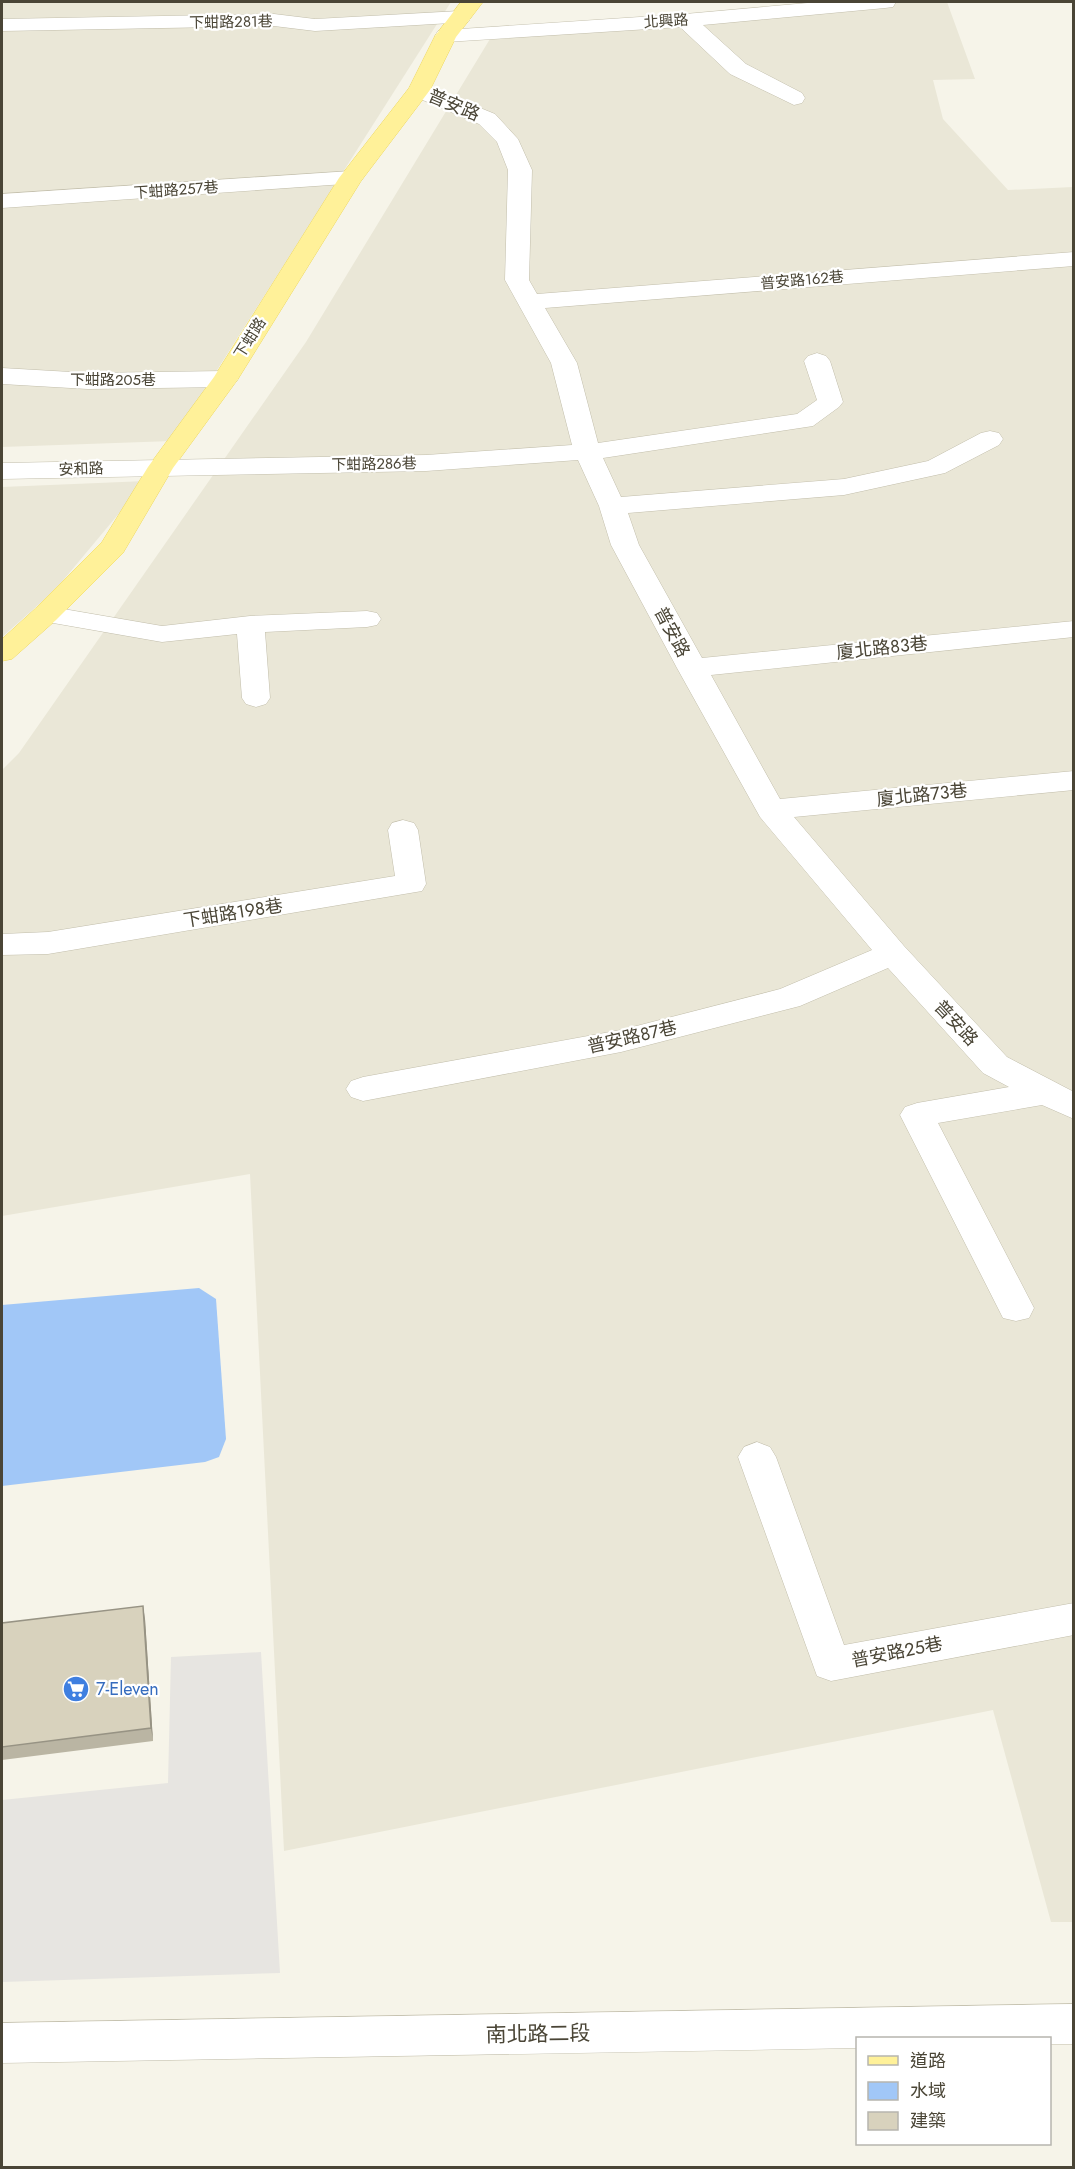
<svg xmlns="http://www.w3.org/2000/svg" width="1075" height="2169" viewBox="0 0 1075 2169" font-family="Jost,'Noto Sans TC',sans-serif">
  <rect width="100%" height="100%" fill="#f6f4e9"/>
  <!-- residential -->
  <g fill="#eae7d7">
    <polygon points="2,2 451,2 172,441 2,447"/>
    <polygon points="870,2 947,2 975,79 933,80 943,119 1008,190 1073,187 1073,1922 1051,1922 993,1710 284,1851 250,1174 2,1216 2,770 19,753 306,342 493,34"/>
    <polygon points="146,481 55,590 2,637 2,487"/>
  </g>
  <!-- parking -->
  <polygon fill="#e7e5e1" points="261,1652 280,1973 2,1982 2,1800 168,1783 171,1657"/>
  <!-- water -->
  <polygon fill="#a1c7f7" points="199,1288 216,1299 226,1439 219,1457 205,1462 2,1486 2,1305"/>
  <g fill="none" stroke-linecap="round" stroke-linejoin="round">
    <defs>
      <g id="minor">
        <polygon points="819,2 896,2 893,7 885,8 703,25 746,64 802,93 805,98 802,103 794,105 730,74 680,27 446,42 438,41 435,36 438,31 446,30 685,14"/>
        <polygon points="460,11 468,12 471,17 468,22 315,31 274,26 2,31 2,19 274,14 315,19"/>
        <polygon points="419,83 495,114 518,139 532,170 529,280 537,294 1074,252 1074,266 545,308 577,363 598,443 797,414 817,400 804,361 808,356 817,353 826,356 830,361 843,402 839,407 813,426 603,458 621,497 844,479 928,461 981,433 990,431 999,433 1003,439 999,445 945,473 844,495 628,513 639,545 702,658 1074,621 1074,637 711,675 780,799 1074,771 1074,790 794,817 904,946 1007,1057 1074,1092 1074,1119 1042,1105 938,1123 1034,1308 1029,1318 1016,1321 1003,1318 900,1115 905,1107 917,1103 1009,1087 983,1073 888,968 800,1006 621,1052 363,1101 351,1097 346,1089 351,1081 363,1077 621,1030 780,989 872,950 760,817 677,668 611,545 599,506 578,460 426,471 2,479 2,463 426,455 572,445 551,363 505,280 508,170 497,142 479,124 411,95 408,90 411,85"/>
        <polygon points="351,171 359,173 363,178 359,183 2,208 2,194"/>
        <polygon points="2,368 88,373 225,371 234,374 238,379 234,384 225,387 88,389 2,384"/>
        <polygon points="46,606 162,626 250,616 367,611 377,613 381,619 377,625 367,627 265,632 270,698 266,704 256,707 246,704 242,698 237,634 162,642 36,620 32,614 36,608"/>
        <polygon points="403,820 414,823 418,830 426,884 422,891 48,954 2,955 2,934 48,932 395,876 388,830 392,823"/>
        <polygon points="757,1442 770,1447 776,1457 844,1645 1074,1603 1074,1635 831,1681 817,1676 738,1457 744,1447"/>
        <polygon points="1074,2004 1074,2044 1050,2044 1050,2038 858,2038 858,2048 2,2063 2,2023"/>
      </g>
      <polygon id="major" points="461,2 483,2 456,37 430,90 361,181 238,379 173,468 123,553 56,620 12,659 2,661 2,639 36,608 102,542 148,467 214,377 339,178 409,88 435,36"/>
    </defs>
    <!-- minor casing -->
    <use href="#minor" stroke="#c2beab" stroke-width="1"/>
    <!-- major casing -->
    <use href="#major" stroke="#eed85f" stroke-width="1"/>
    <!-- minor -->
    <use href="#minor" fill="#fff" fill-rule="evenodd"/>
    <!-- major -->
    <use href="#major" fill="#fff199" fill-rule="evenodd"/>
  </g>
  <!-- wall -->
  <polygon fill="#bab5a3" points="145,1619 153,1741 2,1760 2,1623"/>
  <!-- shaded-wall -->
  <polygon fill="#979384" points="143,1606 145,1619 153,1741 151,1728"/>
  <!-- building -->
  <polygon fill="#d8d2bd" stroke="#979384" stroke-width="1.5" points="143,1606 151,1728 2,1747 2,1623"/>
  <!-- icons -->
  <defs>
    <symbol id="supermarket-disc" viewBox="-11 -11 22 22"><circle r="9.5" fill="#3f7fe0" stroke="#fff"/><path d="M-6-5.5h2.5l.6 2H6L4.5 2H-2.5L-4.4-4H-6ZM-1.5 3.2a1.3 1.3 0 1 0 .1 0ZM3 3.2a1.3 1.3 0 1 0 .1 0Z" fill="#fff"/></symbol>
  </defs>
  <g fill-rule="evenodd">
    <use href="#supermarket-disc" x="61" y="1674" width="30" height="30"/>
  </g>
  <g text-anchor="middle" stroke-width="4.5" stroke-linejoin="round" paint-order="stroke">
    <!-- far-street labels -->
    <g font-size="15" fill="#4a4536" stroke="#fff">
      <text transform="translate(666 21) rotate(-4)" y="5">北興路</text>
      <text transform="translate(231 22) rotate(-1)" y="5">下蚶路281巷</text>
      <text transform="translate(176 190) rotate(-4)" y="5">下蚶路257巷</text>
      <text transform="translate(802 280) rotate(-5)" y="5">普安路162巷</text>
      <text transform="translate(250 338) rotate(-58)" y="5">下蚶路</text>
      <text x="113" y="385">下蚶路205巷</text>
      <text transform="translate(374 464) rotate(-1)" y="5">下蚶路286巷</text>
      <text transform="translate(81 469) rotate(-2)" y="5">安和路</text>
    </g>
    <!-- street labels -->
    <g font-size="18" fill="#4a4536" stroke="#fff">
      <text transform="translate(454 105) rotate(23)" y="6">普安路</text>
      <text transform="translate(672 632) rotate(62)" y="6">普安路</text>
      <text transform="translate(882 648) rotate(-6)" y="6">廈北路83巷</text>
      <text transform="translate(922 795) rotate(-6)" y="6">廈北路73巷</text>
      <text transform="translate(233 913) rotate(-9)" y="6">下蚶路198巷</text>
      <text transform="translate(956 1023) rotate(47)" y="6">普安路</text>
      <text transform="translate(632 1037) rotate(-13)" y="6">普安路87巷</text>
      <text transform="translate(897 1652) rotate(-11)" y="6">普安路25巷</text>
    </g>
    <!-- shop labels -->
    <g font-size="18" fill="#366cbe" stroke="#fff" text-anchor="start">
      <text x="96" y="1695">7-Eleven</text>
    </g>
    <!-- near-street labels -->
    <g font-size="21" fill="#4a4536" stroke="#fff">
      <text transform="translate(538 2034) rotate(-1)" y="7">南北路二段</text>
    </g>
  </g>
  <!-- border -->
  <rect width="1075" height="2169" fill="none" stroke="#4a4536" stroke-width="6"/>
  <!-- legend -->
  <rect x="856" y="2037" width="195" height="108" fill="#ffffff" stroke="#b7b5af" stroke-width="1.5"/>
  <rect x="868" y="2056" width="30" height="9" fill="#fff199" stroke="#b7b5af" stroke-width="1.5"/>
  <text x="910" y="2067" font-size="18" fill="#4a4536">道路</text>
  <rect x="868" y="2082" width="30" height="18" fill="#a1c7f7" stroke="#b7b5af" stroke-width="1.5"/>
  <text x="910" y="2097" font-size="18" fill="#4a4536">水域</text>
  <rect x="868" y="2112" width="30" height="18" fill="#d8d2bd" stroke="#b7b5af" stroke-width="1.5"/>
  <text x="910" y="2127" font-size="18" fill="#4a4536">建築</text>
</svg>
